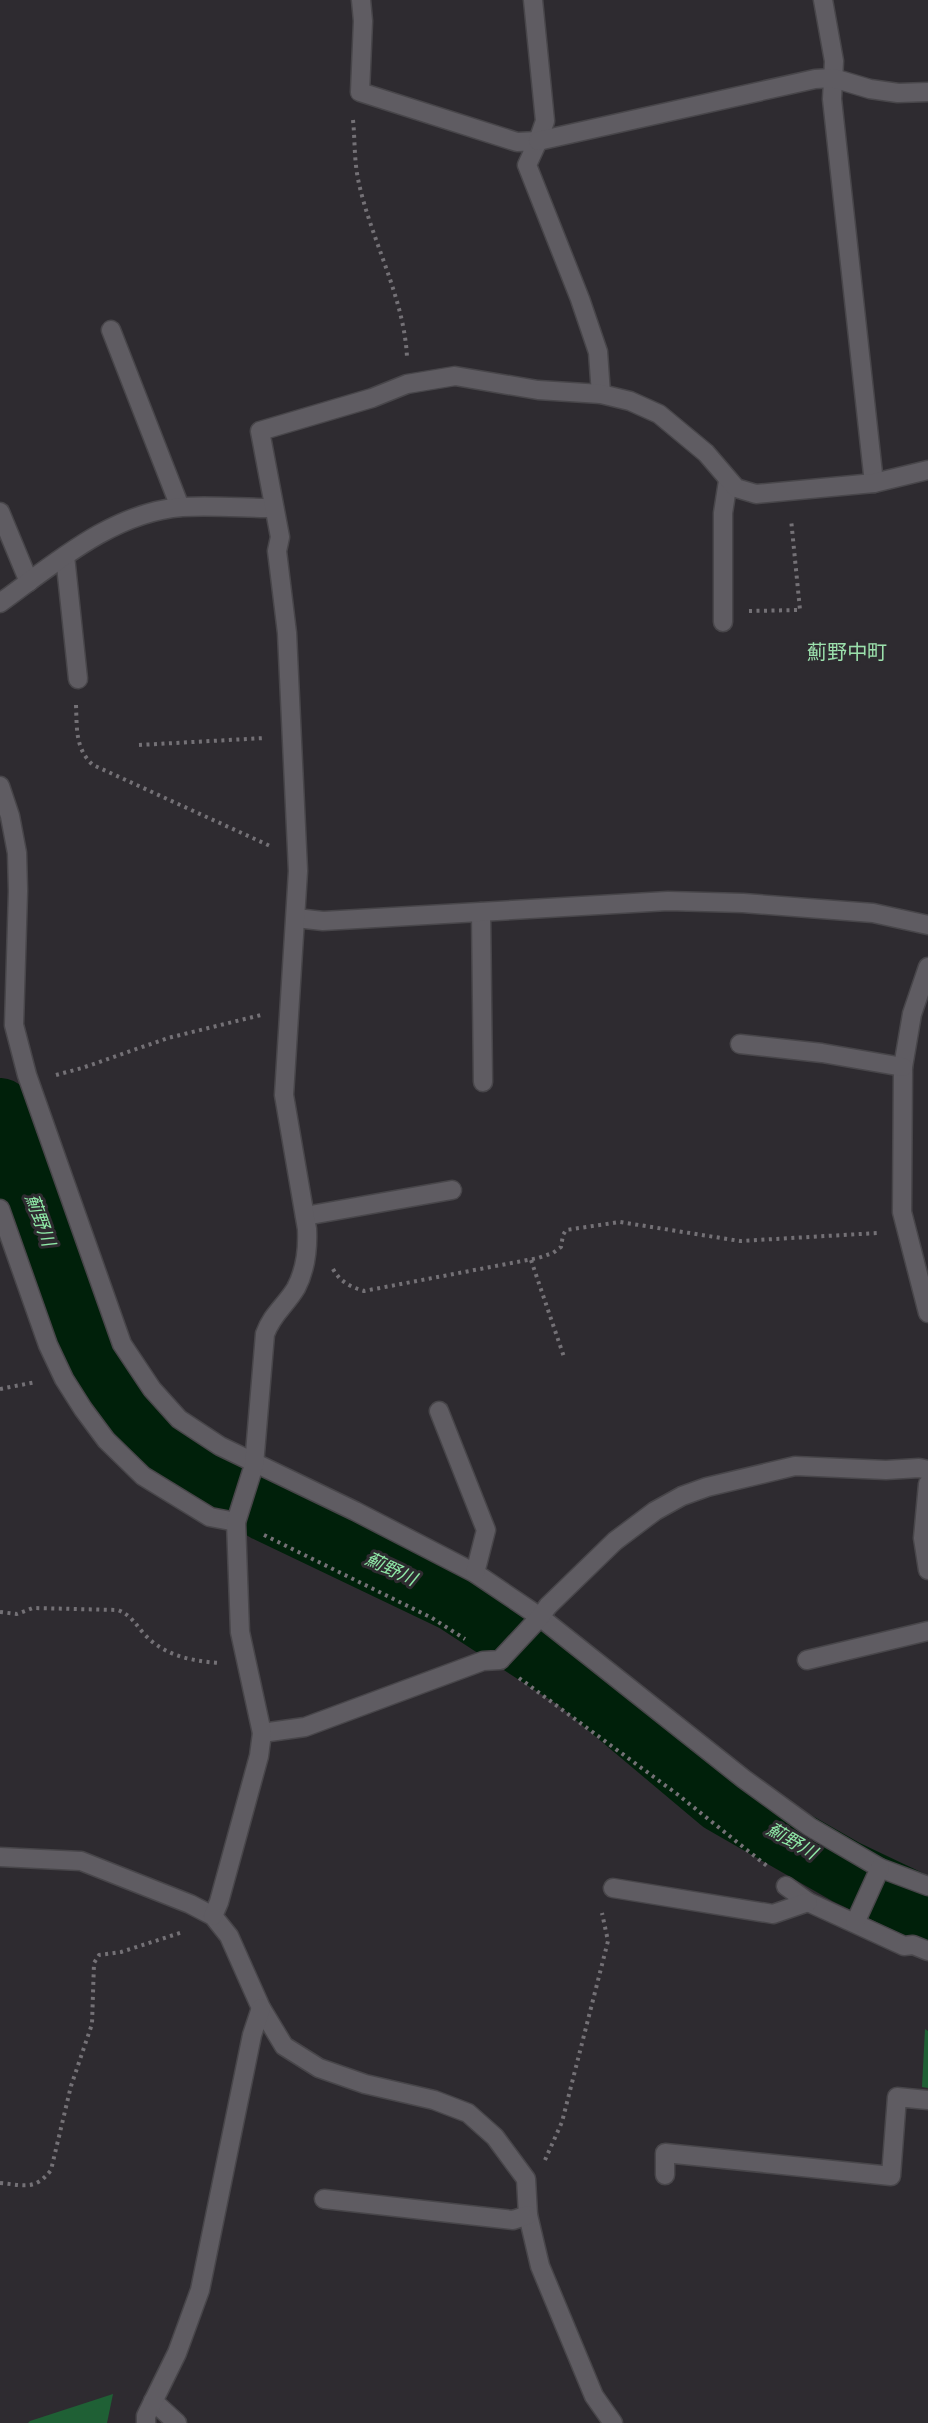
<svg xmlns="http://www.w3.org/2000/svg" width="928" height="2423" viewBox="0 0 928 2423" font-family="Barlow,'Noto Sans JP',sans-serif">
  <rect width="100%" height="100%" fill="#2e2b30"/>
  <!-- green -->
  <g fill="#1f6035">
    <polygon points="925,2029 928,2031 928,2088 922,2087"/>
    <polygon points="113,2394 107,2423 28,2423 30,2421"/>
  </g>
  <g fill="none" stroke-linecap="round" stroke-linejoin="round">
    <!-- river -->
    <polyline stroke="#00200a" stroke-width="64" points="0,1110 85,1347 118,1399 139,1426 171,1454 267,1510 455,1600 578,1680 722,1801 846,1872 928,1911"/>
    <defs>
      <g id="minor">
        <polyline points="361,0 363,21 360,92 517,142 538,141 527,165 580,299 598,352 601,394"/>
        <polyline points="533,0 545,121 538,141"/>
        <polyline points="823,0 834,61 832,99 874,483"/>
        <polyline points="538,141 815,79 833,78 870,89 898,93 928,92"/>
        <polyline points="111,330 180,507"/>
        <polyline points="0,512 29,582"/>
        <polyline points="65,556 78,679"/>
        <path d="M0 603C54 564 113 512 182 507 212 505 244 508 274 508"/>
        <polyline points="723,622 723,513 728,481"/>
        <polyline points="0,786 10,816 17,853 18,891 14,1025 27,1075 122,1344 152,1389 179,1419 220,1446 355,1511 475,1573 540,1617 744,1779 810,1827 880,1868 928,1886"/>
        <polyline points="481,912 483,1082"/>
        <polyline points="296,918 323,921 668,901 743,903 873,913 928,925"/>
        <polyline points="928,967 912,1014 903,1067 902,1212 928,1313"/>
        <polyline points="740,1044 822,1053 903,1067"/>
        <polyline points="0,1209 48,1345 64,1379 83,1409 106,1440 143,1476 210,1517 236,1522"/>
        <polyline points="305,1216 452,1190"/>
        <polyline points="439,1411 486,1530 475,1573"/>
        <polyline points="928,1484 923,1538 928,1570"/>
        <polyline points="807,1660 928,1631"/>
        <polyline points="262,1733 305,1727 483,1661 500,1660 540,1617 548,1606 615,1541 655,1511 682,1496 707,1487 795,1466 886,1470 919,1468 928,1470"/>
        <polyline points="0,1857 81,1861 190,1904 213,1916 229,1936 261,2008 284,2046 319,2068 365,2084 434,2100 468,2113 495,2137 526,2179 528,2215 540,2266 594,2396 613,2423"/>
        <polyline points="786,1886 808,1902 904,1946 913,1945 928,1951"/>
        <polyline points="613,1888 773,1914 808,1902"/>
        <path d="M213 1916 219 1902 259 1756 262 1733 240 1632 236 1522 254 1465 265 1334C272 1314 286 1305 296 1288 306 1269 308 1250 307 1229L284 1095 298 871 287 633 277 551 280 537 260 431 372 398 407 384 455 376 538 390 601 394 630 401 659 414 706 453 736 488 756 494 874 483 928 470"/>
        <polyline points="855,1923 880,1868"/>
        <polyline points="665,2175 665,2153 891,2176 897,2097 928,2100"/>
        <polyline points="324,2199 513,2220 528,2215"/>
        <polyline points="153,2401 177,2423"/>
        <polyline points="146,2423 146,2416 177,2353 200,2290 252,2035 261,2008"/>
      </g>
    </defs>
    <!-- minor casing -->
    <use href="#minor" stroke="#48464a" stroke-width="21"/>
    <!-- path -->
    <g stroke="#747176" stroke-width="4" stroke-dasharray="3 4.5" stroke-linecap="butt">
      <path d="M353 120C355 139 354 159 358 179 370 238 404 296 407 357"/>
      <polyline points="749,611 800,610 791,519"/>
      <path d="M76 705C77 728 75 749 93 765L270 846"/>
      <polyline points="139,745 265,738"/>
      <polyline points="56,1075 82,1068 168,1038 261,1015"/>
      <polyline points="531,1260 564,1357"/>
      <path d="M333 1269C340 1282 351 1287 364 1291L538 1258 553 1253 561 1247 563 1235 566 1230 620 1222 740 1241 878 1233"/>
      <polyline points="0,1389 36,1382"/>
      <polyline points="264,1535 432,1618 465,1639"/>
      <path d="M0 1612 17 1614 33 1608 118 1610C131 1615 136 1625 145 1635 165 1656 192 1661 219 1663"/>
      <polyline points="519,1678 677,1794 767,1866"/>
      <polyline points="545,2160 562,2122 608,1941 602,1913"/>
      <path d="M0 2183C24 2185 35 2191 51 2170L71 2086 92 2024 94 1963 99 1955 121 1952 183 1932"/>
    </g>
    <!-- minor -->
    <use href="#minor" stroke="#5f5c62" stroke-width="18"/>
  </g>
  <g text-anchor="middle" stroke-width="6" stroke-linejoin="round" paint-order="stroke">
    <!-- water labels -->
    <g font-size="18" font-style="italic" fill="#8fe9a7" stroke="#2e2b30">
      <text transform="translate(40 1220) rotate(70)" y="6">薊野川</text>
      <text transform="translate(391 1569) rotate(25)" y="6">薊野川</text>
      <text transform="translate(792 1841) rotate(30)" y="6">薊野川</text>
    </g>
    <!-- quarter labels -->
    <g font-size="20" fill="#9be0ac" stroke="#2e2b30">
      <text x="847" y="659">薊野中町</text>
    </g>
  </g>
</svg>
